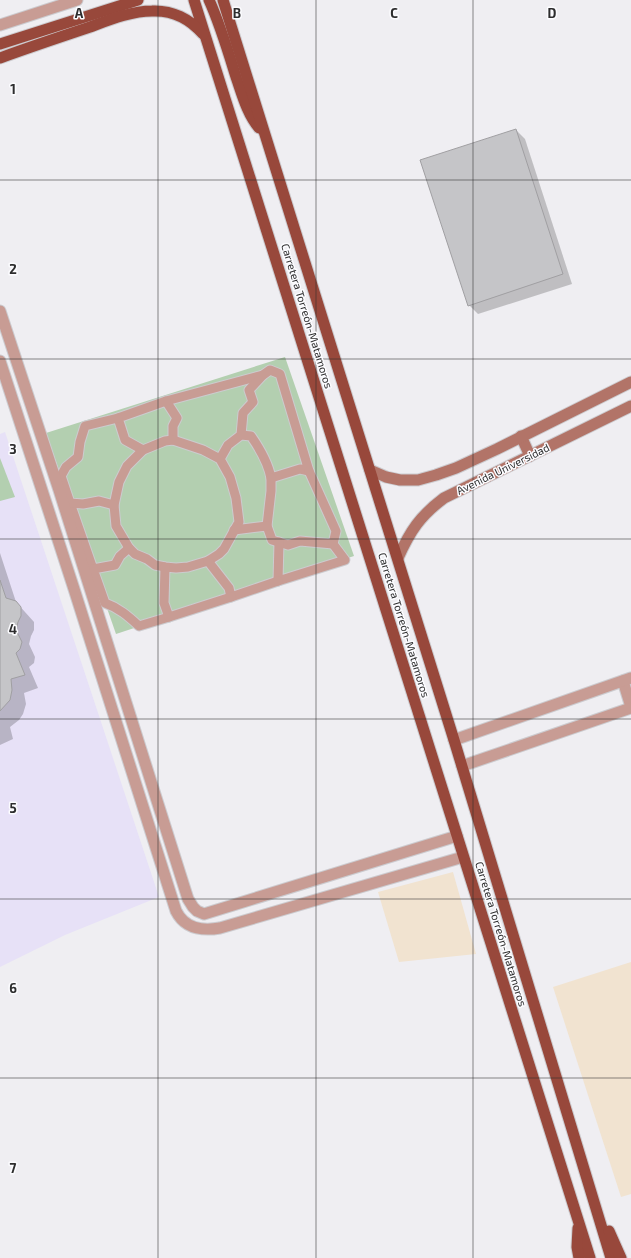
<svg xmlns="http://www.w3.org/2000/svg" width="631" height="1258" viewBox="0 0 631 1258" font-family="'Exo 2',sans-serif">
  <rect width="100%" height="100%" fill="#efeef2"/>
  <!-- commercial -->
  <g fill="#f1e3d0">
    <polygon points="453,872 476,954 399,962 378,892"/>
    <polygon points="631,962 631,1194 621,1197 553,987"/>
  </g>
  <!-- medical -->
  <polygon fill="#e7e1f7" points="5,432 159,897 65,935 0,967 0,434"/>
  <!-- green -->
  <g fill="#b3cfb0">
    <polygon points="285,357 354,556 116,634 46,433"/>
    <polygon points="0,458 15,497 0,501"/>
  </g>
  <!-- shadow -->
  <g fill="#0003">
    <polygon points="516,130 525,139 572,284 478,314 469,305"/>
    <polygon points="0,553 16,602 34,622 34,630 31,636 29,644 35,657 34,663 29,667 38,688 24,693 26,704 23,714 19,720 10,727 13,739 0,745"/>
  </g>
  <!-- building -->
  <g fill="#c5c5c8" stroke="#a09fa2">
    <polygon points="516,129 563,274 468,306 420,160"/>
    <polygon points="0,580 6,598 16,601 21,607 21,616 18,622 16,630 22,642 20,649 16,653 25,675 11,679 12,690 10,700 0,711"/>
  </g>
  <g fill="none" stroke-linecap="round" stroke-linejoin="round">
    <defs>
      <g id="pedestrian">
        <polyline points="173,440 173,426 177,418 166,401 263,375"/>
        <polyline points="143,450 125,440 118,418 166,401"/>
        <path d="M220 459 203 450 173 440 165 441 143 450 127 466 119 482 114 505 116 526 129 548 135 554 147 559 155 565 165 567 176 568 188 567 208 561 219 554 224 549 239 522 236 498 230 477 220 459 228 445 241 435 243 413 253 402 249 390 263 375 270 370 280 374 309 471 300 469 271 478C268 462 260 449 251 436L241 435"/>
        <polyline points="271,478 271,491 267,526 272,540 288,545 300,541 333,544 336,531 309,471"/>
        <polyline points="70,503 93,569"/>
        <polyline points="114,505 99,501 83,504 70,503 61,476 66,467 78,457 80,442 85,426 118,418"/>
        <polyline points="234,530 267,526"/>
        <polyline points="279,542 278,581 345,560 333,544"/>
        <path d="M129 548 120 556 115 565 93 569 105 603C119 608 128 616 139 626L169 617"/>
        <polyline points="208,561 229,588 231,597 278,581"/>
        <polyline points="165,567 164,603 169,617 231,597"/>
      </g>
      <g id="minor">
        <polyline points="0,25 77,0"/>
        <polyline points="0,311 59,490 188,899 193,907 197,911 204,914 457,836"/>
        <path d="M0 361 74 589 176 911C185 929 202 931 220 928L463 857"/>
        <polyline points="623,681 631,707"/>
        <polyline points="454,740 631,678"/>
        <polyline points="462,766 631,708"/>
      </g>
      <g id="secondary">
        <polyline points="521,436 530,456"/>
        <polyline points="370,470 386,477 400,480 418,480 436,475 456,468 497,449 631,382"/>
        <path d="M398 558C410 531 420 516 444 498L631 406"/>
      </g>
      <g id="trunk">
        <polyline points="194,0 590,1258"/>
        <path d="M209 0C220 24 228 51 236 77 242 94 247 114 259 128"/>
        <polyline points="223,0 454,740 611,1258"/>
        <polyline points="0,44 138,0"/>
        <path d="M0 58C30 47 60 37 90 27 109 20 131 11 152 11 172 10 190 19 203 34"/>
        <polyline points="578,1228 577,1247 579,1258"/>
        <polyline points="609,1231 621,1258"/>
      </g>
    </defs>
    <!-- pedestrian casing -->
    <use href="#pedestrian" stroke="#cccbcf" stroke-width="11"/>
    <!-- minor casing -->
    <use href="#minor" stroke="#cccbcf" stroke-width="13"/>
    <!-- secondary casing -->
    <use href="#secondary" stroke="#cccbcf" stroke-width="13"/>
    <!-- trunk casing -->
    <use href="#trunk" stroke="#cccbcf" stroke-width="13"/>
    <!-- pedestrian -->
    <use href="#pedestrian" stroke="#c89c94" stroke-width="9"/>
    <!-- minor -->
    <use href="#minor" stroke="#c89c94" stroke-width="11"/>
    <!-- secondary -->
    <use href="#secondary" stroke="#b27468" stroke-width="11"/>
    <!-- trunk -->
    <use href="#trunk" stroke="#98483b" stroke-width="11"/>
  </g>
  <!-- grid -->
  <path fill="none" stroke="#2d2d2e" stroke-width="1" stroke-opacity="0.55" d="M158 0V1258M316 0V1258M473 0V1258M0 180H631M0 359H631M0 539H631M0 719H631M0 899H631M0 1078H631"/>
  <g text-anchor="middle" stroke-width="3" stroke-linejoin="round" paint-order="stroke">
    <!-- street labels -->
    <g font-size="11" fill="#2d2d2e" stroke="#fcfcff">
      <text transform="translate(307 316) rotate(73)" y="4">Carretera Torreón-Matamoros</text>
      <text transform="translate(503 469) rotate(-26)" y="4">Avenida Universidad</text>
      <text transform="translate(404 625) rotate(73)" y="4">Carretera Torreón-Matamoros</text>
      <text transform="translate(501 934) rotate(73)" y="4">Carretera Torreón-Matamoros</text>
    </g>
  </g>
  <g font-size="13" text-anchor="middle" font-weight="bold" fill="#2d2d2e" stroke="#fcfcff" stroke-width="3" stroke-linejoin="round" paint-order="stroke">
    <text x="79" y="18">A</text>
    <text x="237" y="18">B</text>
    <text x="394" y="18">C</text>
    <text x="552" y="18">D</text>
    <text x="13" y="94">1</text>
    <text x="13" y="274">2</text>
    <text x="13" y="454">3</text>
    <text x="13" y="634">4</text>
    <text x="13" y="813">5</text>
    <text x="13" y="993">6</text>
    <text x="13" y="1173">7</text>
  </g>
</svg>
